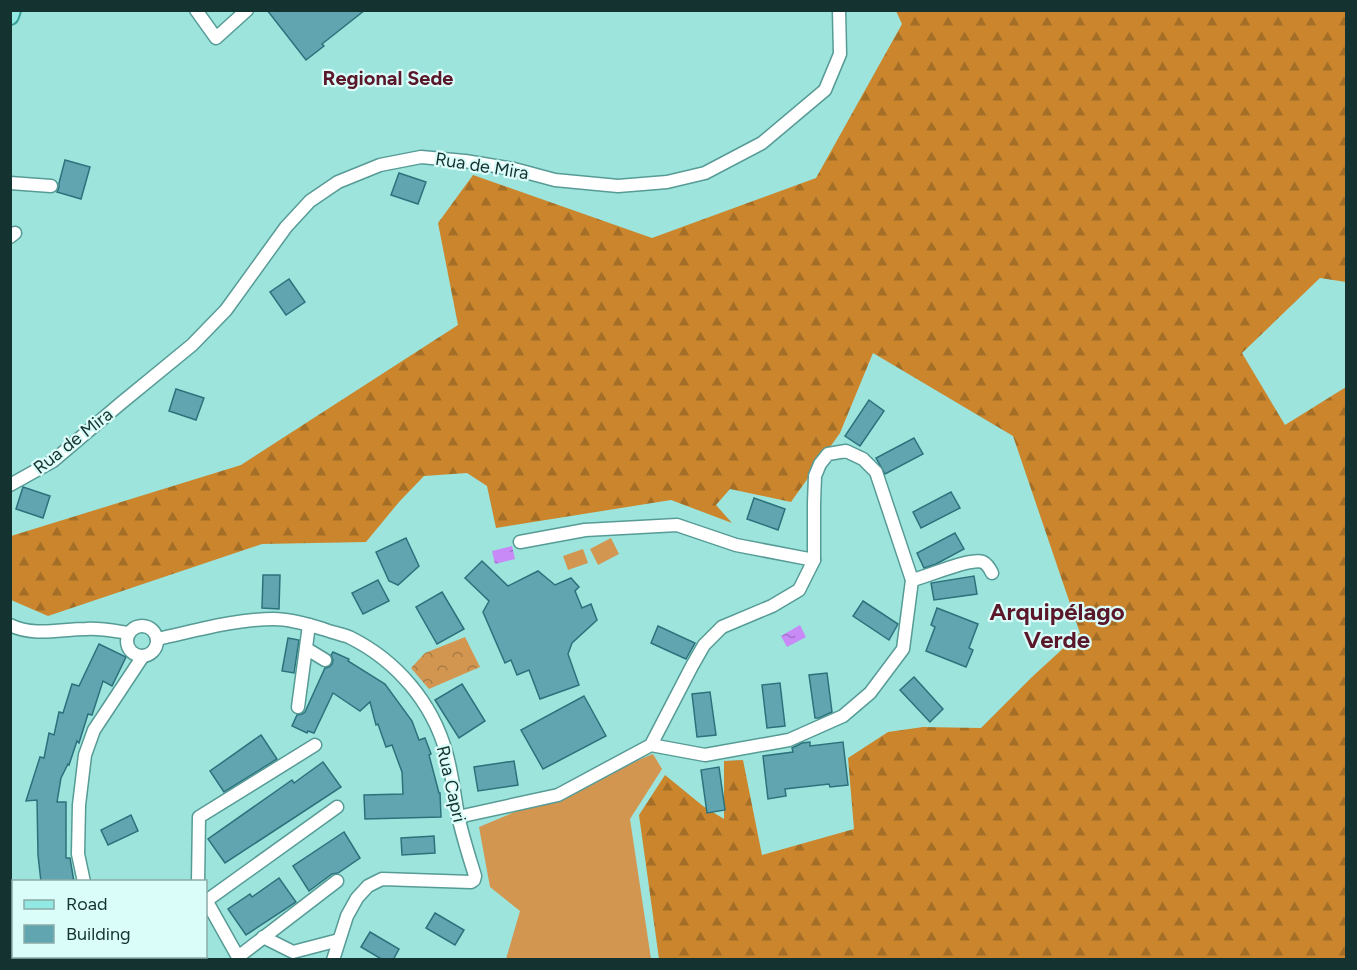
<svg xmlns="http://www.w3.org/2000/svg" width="1357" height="970" viewBox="0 0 1357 970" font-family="Figtree,sans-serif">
  <defs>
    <pattern id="forest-firs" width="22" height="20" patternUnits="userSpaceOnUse" patternTransform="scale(1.5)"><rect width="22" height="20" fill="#cb862d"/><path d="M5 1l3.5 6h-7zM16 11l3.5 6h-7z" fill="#a46e27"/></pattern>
    <pattern id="park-crowns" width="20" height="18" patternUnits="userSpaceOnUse" patternTransform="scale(1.5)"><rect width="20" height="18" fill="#d29651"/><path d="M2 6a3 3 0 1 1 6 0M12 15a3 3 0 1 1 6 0" fill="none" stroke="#a97b44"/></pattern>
    <pattern id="water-ripples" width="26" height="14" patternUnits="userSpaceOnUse" patternTransform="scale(1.5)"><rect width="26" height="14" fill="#c78af7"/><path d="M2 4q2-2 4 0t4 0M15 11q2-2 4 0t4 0" fill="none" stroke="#a071c8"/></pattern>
  </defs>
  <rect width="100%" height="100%" fill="#9de4dd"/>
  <!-- grass -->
  <g fill="#d29651">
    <polygon points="611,538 619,554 598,565 590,549"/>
    <polygon points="583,549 588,563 568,570 563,556"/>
    <polygon points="653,754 662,769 630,819 651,959 506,959 520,911 490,887 479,827"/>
  </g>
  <!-- forest -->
  <polygon fill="url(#forest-firs)" points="896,11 1346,11 1346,282 1320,278 1242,353 1285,425 1346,387 1346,959 659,959 639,815 665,775 703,806 724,819 724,761 743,760 762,855 854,829 848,758 888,732 923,727 981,728 1033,676 1080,633 1013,436 873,353 840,433 791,502 730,489 716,505 732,523 671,500 496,528 487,486 467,473 424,476 399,502 366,542 262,544 48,616 11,600 11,536 241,465 458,325 438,223 473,175 652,238 816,178 902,24"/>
  <!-- park -->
  <polygon fill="url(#park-crowns)" points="465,637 480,667 429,689 411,668 425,653"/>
  <!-- water -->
  <g fill="url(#water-ripples)">
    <polygon points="512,546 515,559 495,564 492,551"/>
    <polygon points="800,625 806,637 787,647 781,636"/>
  </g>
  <!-- building -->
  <g fill="#61a5b0" stroke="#2c727c" stroke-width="1.5">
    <polygon points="267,10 365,10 322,44 324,46 306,60"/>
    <polygon points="65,160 90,167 81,199 57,192 59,187 59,183"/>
    <polygon points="399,173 426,182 418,204 391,195"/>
    <polygon points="289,279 305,302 286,315 270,292"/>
    <polygon points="176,389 204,398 196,420 169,411"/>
    <polygon points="869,400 884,411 860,446 845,436"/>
    <polygon points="914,438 923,454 885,474 876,458"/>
    <polygon points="23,487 50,496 43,518 16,509"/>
    <polygon points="951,492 960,508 921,528 913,512"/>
    <polygon points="754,498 785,509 778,530 747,519"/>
    <polygon points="955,533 964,549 936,564 924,568 917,553"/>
    <polygon points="406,538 419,566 398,585 389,581 376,552"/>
    <polygon points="482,561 508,586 538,571 555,585 571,578 579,587 575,591 582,608 591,604 597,620 572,643 568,654 579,685 540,699 529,670 517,675 511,660 505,663 483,612 489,601 465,578"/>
    <polygon points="263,575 280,575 279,609 262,608"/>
    <polygon points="974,576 977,594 934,600 931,583"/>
    <polygon points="378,580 389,601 363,614 352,593"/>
    <polygon points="442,592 464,629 437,644 416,607"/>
    <polygon points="863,601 898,624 889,640 853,616"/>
    <polygon points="937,608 978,624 969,648 973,650 966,667 926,651 935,627 931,625"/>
    <polygon points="658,626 695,643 686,659 651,643"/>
    <polygon points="288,638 299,640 294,673 282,671"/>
    <polygon points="99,644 126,657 112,686 103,681 92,715 88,714 79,743 77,741 69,765 68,764 61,778 57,802 66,802 66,858 70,858 74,882 41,882 38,855 37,800 26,801 40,757 44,758 49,733 54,735 59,712 63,713 72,684 79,686"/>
    <polygon points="333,652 349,659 348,661 385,684 412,721 419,740 425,738 431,754 429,755 439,793 440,793 441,817 365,819 364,795 403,794 402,772 392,745 386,747 378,724 376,725 370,702 360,711 333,693 314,733 308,731 307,733 292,726 297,715 302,714 305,712 325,668 329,667 332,664 333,660 331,655"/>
    <polygon points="827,673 832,712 819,718 815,718 809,675"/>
    <polygon points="914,677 943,709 930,722 900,690"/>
    <polygon points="780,683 785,726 767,728 762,685"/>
    <polygon points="462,684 485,721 459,738 435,700"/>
    <polygon points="710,692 716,735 697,737 692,694"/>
    <polygon points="584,696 606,736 543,769 521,730"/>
    <polygon points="261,735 277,759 224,792 210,771"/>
    <polygon points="810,742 810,746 843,742 848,785 830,787 829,784 785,789 786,796 768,799 763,756 793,752 792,748 802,743"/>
    <polygon points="514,761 518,785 478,791 474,767"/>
    <polygon points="323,762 341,787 225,863 208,839 292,780 294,783"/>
    <polygon points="719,767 725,810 707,813 701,770"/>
    <polygon points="131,815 138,831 108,845 101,830"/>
    <polygon points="344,832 360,858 338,873 332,874 309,891 293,866"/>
    <polygon points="434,836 435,853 402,855 401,838"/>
    <polygon points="279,878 296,902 246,935 228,909 250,894 252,897"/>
    <polygon points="435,913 464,930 455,945 426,928"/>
    <polygon points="370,932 399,949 393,960 383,960 361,947"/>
  </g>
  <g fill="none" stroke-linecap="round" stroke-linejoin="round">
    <defs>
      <g id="minor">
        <polyline points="196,10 216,38 247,10"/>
        <polyline points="10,183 51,186"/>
        <polyline points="10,237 15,233"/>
        <polyline points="10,485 53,461 120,404 192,345 226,310 286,227 310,201 338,182 380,165 421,157 465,161 514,169 555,180 618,186 667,182 705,173 762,143 825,90 840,54 839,10"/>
        <polyline points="520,542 585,530 677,525 736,545 814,560"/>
        <path d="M912 580C927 577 970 557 983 562 987 564 990 569 992 573"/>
        <path d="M10 625C34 637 61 629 86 629 100 628 115 631 129 633"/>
        <circle cx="142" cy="641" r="15"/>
        <path d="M157 639C195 631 235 619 274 619 290 619 307 624 323 629 331 632 341 634 349 637 396 660 432 702 446 752 452 772 454 794 458 815 462 835 469 856 475 876L474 880 471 882 382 879 368 886 357 898 347 916 333 960"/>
        <polyline points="307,649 325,660"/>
        <polyline points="298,707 309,625"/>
        <polyline points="458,817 558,795 651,745 692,666 704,645 722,627 772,606 799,590 814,560 814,503 815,476 820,464 828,454 846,451 863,459 876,472 912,580 903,649 870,693 843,716 789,740 705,755 651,745"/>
        <polyline points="84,882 78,854 79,805 85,755 94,730 143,656"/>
        <polyline points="198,882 199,817 315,745"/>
        <polyline points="206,900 238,957 337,881"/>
        <polyline points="206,901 337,807"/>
        <polyline points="263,937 293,952 339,940"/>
        <polyline points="110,956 112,960"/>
        <polyline points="19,960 26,956"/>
      </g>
      <polyline id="major" points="10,16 12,10"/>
    </defs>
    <!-- minor casing -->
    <use href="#minor" stroke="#579b96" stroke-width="15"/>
    <!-- major casing -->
    <use href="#major" stroke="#379f97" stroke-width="20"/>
    <!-- minor -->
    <use href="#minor" stroke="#fff" stroke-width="12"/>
    <!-- major -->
    <use href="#major" stroke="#92e8e2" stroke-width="16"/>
  </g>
  <g text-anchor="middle" stroke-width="4.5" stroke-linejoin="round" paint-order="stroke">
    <!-- street labels -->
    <g font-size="18" fill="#14322f" stroke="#dbfdf9">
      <text transform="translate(482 166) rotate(9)" y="6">Rua de Mira</text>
      <text transform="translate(73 441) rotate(-38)" y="6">Rua de Mira</text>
      <text transform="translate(451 784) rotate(77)" y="6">Rua Capri</text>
    </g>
    <!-- neighbourhood labels -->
    <g font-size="20" font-weight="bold" fill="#5b172a" stroke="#dbfdf9">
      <text x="388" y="85">Regional Sede</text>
    </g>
    <!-- district labels -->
    <g font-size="24" font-weight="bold" fill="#5b172a" stroke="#dbfdf9">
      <text x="1057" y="620">Arquipélago<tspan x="1057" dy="28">Verde</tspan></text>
    </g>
  </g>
  <!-- border -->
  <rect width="1357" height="970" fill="none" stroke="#14322f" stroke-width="24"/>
  <!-- legend -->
  <rect x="12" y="880" width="195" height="78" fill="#dbfdf9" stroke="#8baca8" stroke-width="1.5"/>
  <rect x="24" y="900" width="30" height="9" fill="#92e8e2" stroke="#8baca8" stroke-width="1.5"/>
  <text x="66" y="910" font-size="18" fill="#14322f">Road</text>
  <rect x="24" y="925" width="30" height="18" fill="#61a5b0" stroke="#8baca8" stroke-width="1.5"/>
  <text x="66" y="940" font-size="18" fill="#14322f">Building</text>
</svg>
